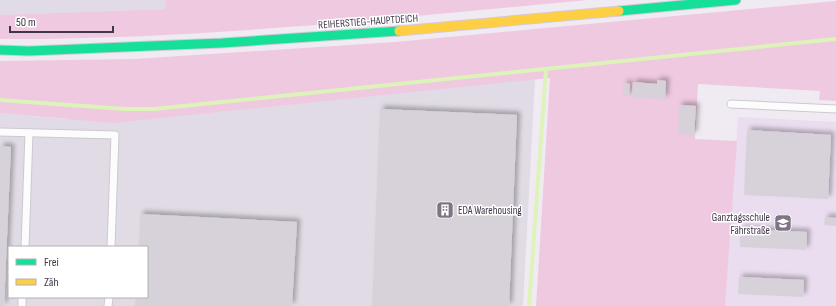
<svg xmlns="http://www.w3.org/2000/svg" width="836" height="306" viewBox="0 0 836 306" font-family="'Sofia Sans Condensed',sans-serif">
  <defs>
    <filter id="shadow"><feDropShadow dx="3.5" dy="-3.5" stdDeviation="2" flood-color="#0004"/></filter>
  </defs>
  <rect width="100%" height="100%" fill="#f0ebf2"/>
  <!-- industrial -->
  <g fill="#e0dbe5" fill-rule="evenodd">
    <polygon points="0,0 165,0 166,9 4,15 0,15"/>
    <path d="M535 79 523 306H0V113L63 119H150ZM9 247H147V297H9Z"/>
  </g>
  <!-- education -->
  <polygon fill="#eaddf0" points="738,117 836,122 836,306 725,306"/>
  <!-- green -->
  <g fill="#eec9e0">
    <path d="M165 0H588C393 18 196 40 0 39V15L166 9Z"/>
    <polygon points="836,1 836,101 819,100 820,91 698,84 695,139 737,141 725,306 536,306 550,78 113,123 0,113 0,61 135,59 395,42"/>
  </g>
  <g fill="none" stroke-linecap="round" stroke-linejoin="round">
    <!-- stream -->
    <g stroke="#def3b9" stroke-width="4">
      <polyline points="0,100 125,109 154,109 836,39"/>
      <polyline points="529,306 546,69"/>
    </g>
  </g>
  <!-- building -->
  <g fill="#d7d2da" filter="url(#shadow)">
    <polygon points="657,80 666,81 665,99 632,97 633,82 657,84"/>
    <polygon points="624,83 630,84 629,96 623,96"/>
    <polygon points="679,105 696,106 694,135 678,134"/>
    <polygon points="380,109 517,115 509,306 372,306"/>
    <polygon points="747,130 831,135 828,199 744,195"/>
    <polygon points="0,146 11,147 4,306 0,306"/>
    <polygon points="140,214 297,222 292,306 135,306 136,297 147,297 147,247 139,247"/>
    <polygon points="825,217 836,218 836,226 824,225"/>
    <polygon points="740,229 807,232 806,250 740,247"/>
    <polygon points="739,277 804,280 803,297 738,294"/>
  </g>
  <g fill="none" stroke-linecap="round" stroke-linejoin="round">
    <defs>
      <g id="lane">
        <polyline points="731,104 836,109"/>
        <polyline points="0,132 115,135 111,247"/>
        <polyline points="25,247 29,133"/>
        <polyline points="22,306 22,297"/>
        <polyline points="108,306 109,297"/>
      </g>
      <g id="fast">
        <polyline points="619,11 736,0"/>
        <polyline points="0,50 29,51 222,43 399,31"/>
      </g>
      <polyline id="slow" points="399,31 619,11"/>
    </defs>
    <!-- lane casing -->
    <use href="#lane" stroke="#cec8d1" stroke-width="9"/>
    <!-- fast casing -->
    <use href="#fast" stroke="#d6cadb" stroke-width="11"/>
    <!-- slow casing -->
    <use href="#slow" stroke="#d6cadb" stroke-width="11"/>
    <!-- lane -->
    <use href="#lane" stroke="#fdfcfd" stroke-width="7"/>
    <!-- fast -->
    <use href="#fast" stroke="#16e098" stroke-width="9"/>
    <!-- slow -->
    <use href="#slow" stroke="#ffcf43" stroke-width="9"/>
  </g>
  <!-- icons -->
  <defs>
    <symbol id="building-square" viewBox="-11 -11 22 22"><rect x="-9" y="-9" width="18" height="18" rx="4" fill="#7e7584" stroke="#fff"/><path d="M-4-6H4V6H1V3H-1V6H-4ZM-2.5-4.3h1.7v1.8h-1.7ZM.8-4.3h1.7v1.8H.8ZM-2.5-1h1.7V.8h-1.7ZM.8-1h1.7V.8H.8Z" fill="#fff"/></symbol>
    <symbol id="school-square" viewBox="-11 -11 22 22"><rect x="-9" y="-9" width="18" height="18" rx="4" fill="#7e7584" stroke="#fff"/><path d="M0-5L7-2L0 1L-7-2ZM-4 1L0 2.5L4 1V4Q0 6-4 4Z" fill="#fff"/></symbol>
  </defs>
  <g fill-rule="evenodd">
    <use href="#building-square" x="435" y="200" width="20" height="20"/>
    <use href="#school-square" x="773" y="213" width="20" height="20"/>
  </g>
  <g text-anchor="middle" stroke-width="3" stroke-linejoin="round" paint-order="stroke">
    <!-- street labels -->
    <g font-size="11" fill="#413649" stroke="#fff">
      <text transform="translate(368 21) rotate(-4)" y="4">REIHERSTIEG-HAUPTDEICH</text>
    </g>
    <!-- poi labels -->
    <g font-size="11" fill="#413649" stroke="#fff" text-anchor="start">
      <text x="458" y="214">EDA Warehousing</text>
      <text x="770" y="221" text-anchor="end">Ganztagsschule<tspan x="770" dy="13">Fährstraße</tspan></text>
    </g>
  </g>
  <!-- legend -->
  <rect x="8" y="246" width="140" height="52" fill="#ffffff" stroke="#b3afb6"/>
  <rect x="16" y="259" width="20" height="6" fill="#16e098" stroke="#b3afb6"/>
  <text x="44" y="266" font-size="12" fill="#413649">Frei</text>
  <rect x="16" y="279" width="20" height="6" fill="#ffcf43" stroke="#b3afb6"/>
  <text x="44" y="286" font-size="12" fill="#413649">Zäh</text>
  <!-- scale -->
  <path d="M10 26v6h103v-6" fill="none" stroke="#413649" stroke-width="2"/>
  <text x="16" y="26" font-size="12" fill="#413649" stroke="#ffffff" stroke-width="3" paint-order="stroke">50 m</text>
</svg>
